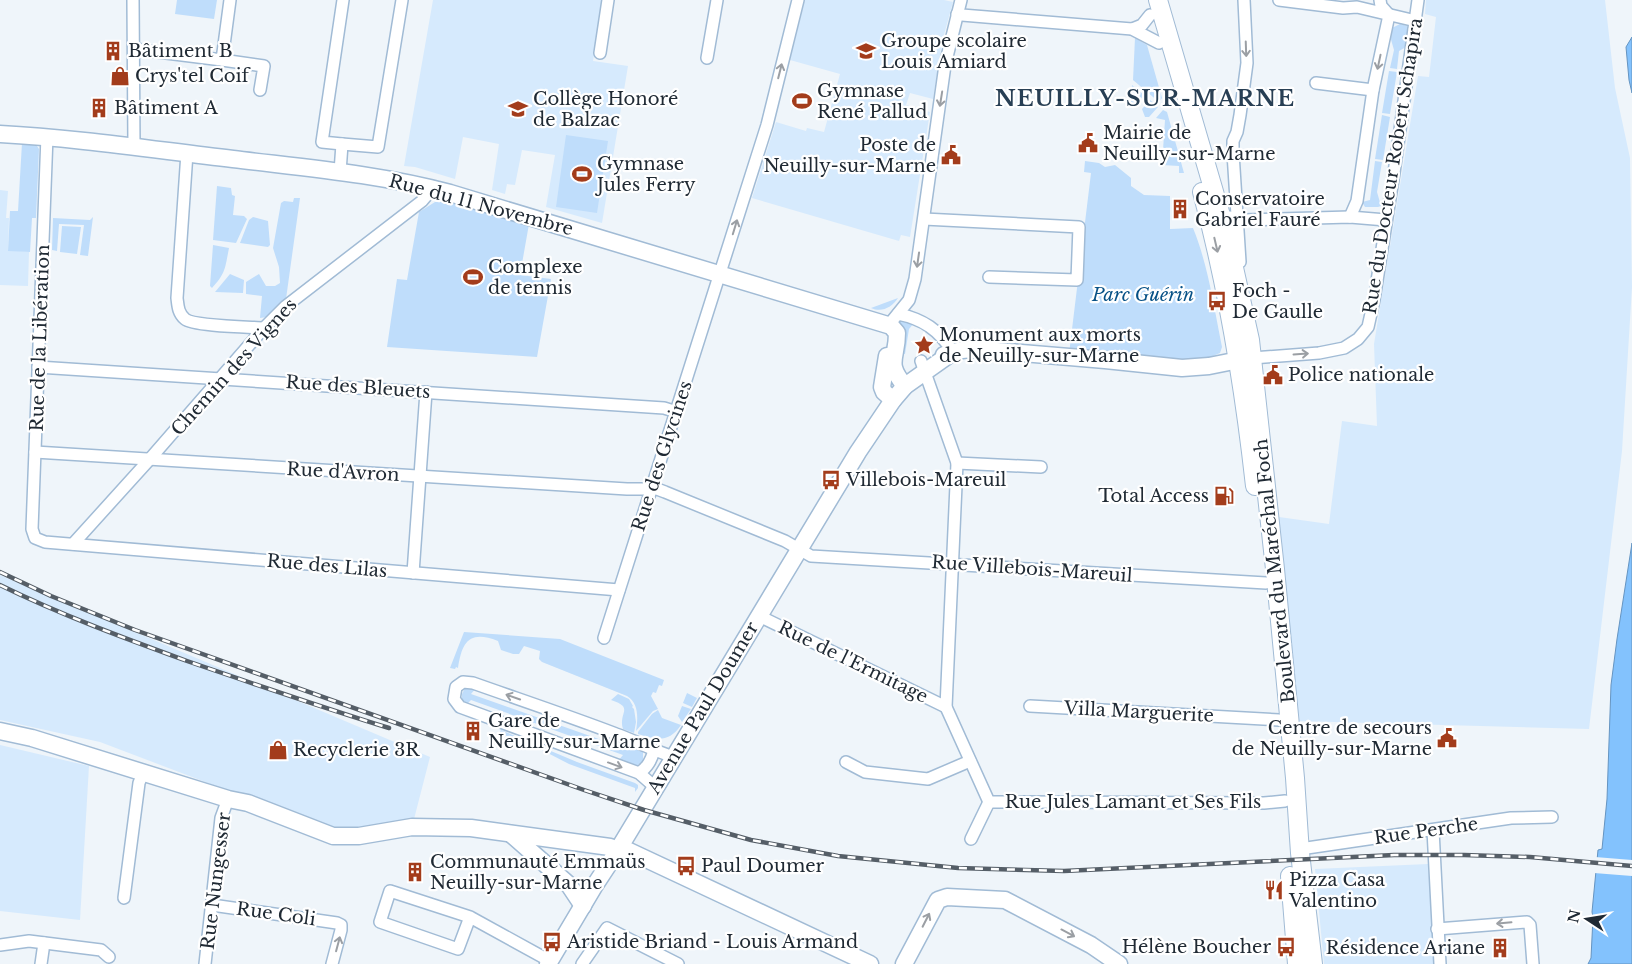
<svg xmlns="http://www.w3.org/2000/svg" width="1632" height="964" viewBox="0 0 1632 964" font-family="'Libre Baskerville',serif">
  <rect width="100%" height="100%" fill="#eff5fa"/>
  <!-- built -->
  <g fill="#d6eafd">
    <polygon points="433,0 603,0 593,61 628,66 602,223 546,207 555,155 522,150 515,185 507,184 505,194 492,190 499,144 463,137 455,179 415,167 404,166"/>
    <polygon points="805,0 944,0 953,2 942,42 933,99 910,93 906,105 930,112 910,237 901,235 899,241 752,198 776,122 806,131 807,128 824,132 840,74 790,60"/>
    <polygon points="1426,0 1605,0 1615,88 1630,158 1632,287 1622,451 1589,729 1298,721 1279,517 1329,524 1342,421 1377,426 1374,344 1418,76 1429,77 1436,17 1425,14"/>
    <polygon points="0,190 8,191 6,218 9,218 8,250 29,252 28,286 0,285"/>
    <polygon points="0,575 430,757 413,823 329,829 100,742 0,720"/>
    <polygon points="0,745 89,766 80,920 0,911"/>
    <polygon points="1428,864 1436,964 1324,964 1315,869"/>
  </g>
  <!-- green -->
  <g fill="#bfddfb">
    <polygon points="177,0 217,0 214,19 175,14"/>
    <polygon points="1400,24 1407,26 1408,28 1406,47 1399,51 1397,69 1390,68 1394,50 1390,36 1392,28"/>
    <polygon points="1135,38 1147,45 1162,98 1159,102 1133,80"/>
    <polygon points="1389,71 1397,72 1390,114 1382,113"/>
    <polygon points="1132,85 1144,95 1135,105 1131,103"/>
    <polygon points="1150,100 1158,107 1149,117 1145,117 1142,109"/>
    <polygon points="1163,110 1167,112 1184,173 1179,173 1179,166 1162,165 1165,120 1156,118"/>
    <polygon points="1382,115 1390,117 1383,160 1375,159"/>
    <polygon points="566,135 608,141 597,213 556,207"/>
    <polygon points="22,143 35,143 39,149 36,218 32,218 30,252 8,251 10,211 18,211"/>
    <path d="M1085 161 1099 163 1105 167 1115 165 1131 178V186L1144 195 1170 196V229L1193 228C1208 265 1214 307 1222 347L1220 353 1199 362 1069 354 1091 173 1084 172Z"/>
    <polygon points="1375,161 1382,162 1377,192 1381,206 1378,207 1365,207 1362,202 1370,200"/>
    <polygon points="217,186 231,188 232,195 235,196 233,215 244,216 247,219 236,243 213,240"/>
    <polygon points="294,198 300,198 286,299 267,317 260,318 262,296 246,294 246,282 259,274 266,286 275,286 280,283 279,267 273,248 281,203 284,201 293,202"/>
    <polygon points="446,200 529,224 520,275 551,279 537,357 387,347 397,279 407,280 419,212 435,202"/>
    <polygon points="93,217 88,256 80,255 84,225 59,224 57,251 52,250 53,218 90,220"/>
    <polygon points="253,217 268,221 270,245 268,247 240,243 249,220"/>
    <polygon points="62,226 81,227 77,254 60,252"/>
    <path d="M213 245 229 248C225 268 226 273 212 288L210 286Z"/>
    <polygon points="230,274 244,280 243,293 215,292"/>
    <path d="M898 298C892 307 882 313 871 308Z"/>
    <polygon points="899,319 914,323 909,329 905,354 898,353 897,320"/>
    <path d="M464 632 560 639 664 680 662 686 659 685 656 693 653 692 651 696 658 709 653 711 636 731C638 719 639 703 627 696L542 662 539 659 540 651 524 646 519 654H513L501 650 498 641C470 630 462 641 458 668L456 667 455 669 450 668Z"/>
    <polygon points="477,687 471,694 627,749 633,743 643,751 643,762 636,766 618,761 623,755 471,700 465,706 462,702 462,694 465,688"/>
    <polygon points="687,693 697,698 692,707 683,703"/>
    <path d="M618 694 629 699 633 706 632 707 634 709 636 722 634 733 623 729C618 712 635 708 611 700Z"/>
    <polygon points="682,706 691,709 682,722 678,716"/>
    <path d="M658 710 662 718 681 725C669 743 656 740 638 734V732L652 714Z"/>
    <polygon points="501,730 577,762 635,783 638,785 638,788 635,792 635,788 569,764 538,748 499,733"/>
  </g>
  <!-- water -->
  <g fill="#83c2fd" stroke="#6594c1">
    <polygon points="1632,37 1632,93 1629,80 1626,47"/>
    <polygon points="1632,543 1632,964 1588,964 1591,958 1593,917 1592,912 1598,850 1602,849 1607,799 1611,685 1617,639"/>
  </g>
  <!-- pier -->
  <polygon fill="#eff5fa" points="1595,857 1632,860 1632,876 1594,873"/>
  <g fill="none" stroke-linecap="round" stroke-linejoin="round">
    <defs>
      <g id="street">
        <polyline points="133,0 134,146"/>
        <polyline points="1279,0 1343,8 1357,7 1416,21"/>
        <polyline points="1380,0 1381,6 1389,15"/>
        <polyline points="957,14 962,15 1132,29 1159,43"/>
        <polyline points="1132,29 1142,25 1150,15"/>
        <polyline points="134,49 222,60 230,0"/>
        <polyline points="600,53 608,0"/>
        <polyline points="707,58 717,0"/>
        <polyline points="222,60 264,66 260,90"/>
        <polyline points="1316,83 1373,90"/>
        <polyline points="47,136 32,529 35,538 45,542 619,590"/>
        <polyline points="342,144 378,147 402,0"/>
        <path d="M187 153 177 298C178 306 178 313 185 319 193 326 250 327 264 328"/>
        <polyline points="340,172 342,144 322,142 343,0"/>
        <polyline points="1229,217 1243,220 1350,217 1386,220"/>
        <polyline points="1350,217 1357,201 1373,90 1389,15"/>
        <polyline points="924,219 1079,227 1077,280 989,277"/>
        <polyline points="1240,262 1233,153 1233,141 1237,132 1240,115 1247,63 1244,0"/>
        <path d="M898 314C923 319 939 330 953 352"/>
        <polyline points="891,326 892,321 909,300 915,279 945,65 961,0"/>
        <polyline points="1252,358 1319,353 1344,348 1358,339 1368,327 1374,300 1394,173 1418,0"/>
        <polyline points="921,361 957,463 946,707 989,802 1264,803 1285,801"/>
        <polyline points="38,367 664,408 677,412"/>
        <polyline points="35,452 627,489 657,489 665,492 785,541 811,556 1266,583"/>
        <polyline points="957,463 1041,467"/>
        <polyline points="73,544 149,460 264,328 286,306 422,201 433,188"/>
        <polyline points="413,573 426,392"/>
        <polyline points="759,616 946,707"/>
        <polyline points="604,638 767,125 798,0"/>
        <polyline points="1030,706 1279,720"/>
        <polyline points="846,762 865,772 928,779 970,761"/>
        <path d="M639 773C648 767 651 760 654 751"/>
        <path d="M655 787 639 773 460 707 454 699 456 687 463 682 473 683C521 700 569 716 616 734 636 741 654 751 674 757"/>
        <polyline points="1433,830 1440,964"/>
        <polyline points="971,839 989,802"/>
        <polyline points="1300,849 1511,818 1552,817"/>
        <polyline points="124,898 139,783 143,773"/>
        <polyline points="212,905 337,923 341,925 341,930 332,964"/>
        <polyline points="470,917 458,949 380,922 390,891 470,917 550,961"/>
        <polyline points="1437,929 1527,922 1530,925 1533,964"/>
        <polyline points="0,945 29,941 101,950 109,957"/>
        <polyline points="41,964 44,943"/>
        <polyline points="205,964 221,818 228,799"/>
        <polyline points="582,964 607,928 678,964"/>
      </g>
      <g id="secondary">
        <path d="M0 134C78 138 155 150 233 159 306 168 379 174 450 193L891 326 897 333C897 360 885 362 905 386"/>
        <polyline points="944,355 962,350 973,349 1105,360 1182,368 1209,366 1249,358"/>
        <polyline points="887,356 882,387 884,392 893,400"/>
        <polyline points="0,731 32,738 228,799 248,803 333,836 359,836 412,827 471,828 610,847 618,850 629,851 870,964"/>
        <polyline points="511,834 569,885 583,906"/>
        <polyline points="548,964 595,885 618,850 858,452 893,400 905,386 953,352"/>
        <polyline points="904,964 938,900 947,897 1005,900 1091,945 1119,964"/>
      </g>
      <g id="primary">
        <polyline points="1158,0 1227,236 1250,340 1275,569 1295,778 1300,853 1313,964"/>
        <path d="M1202 192C1228 288 1244 387 1255 486"/>
        <polyline points="1290,876 1297,964"/>
      </g>
    </defs>
    <!-- street casing -->
    <use href="#street" stroke="#a1bbd5" stroke-width="14"/>
    <!-- secondary casing -->
    <use href="#secondary" stroke="#a1bbd5" stroke-width="19"/>
    <!-- primary casing -->
    <use href="#primary" stroke="#a1bbd5" stroke-width="20"/>
    <!-- street -->
    <use href="#street" stroke="#fff" stroke-width="11"/>
    <!-- secondary -->
    <use href="#secondary" stroke="#fff" stroke-width="16"/>
    <!-- primary -->
    <use href="#primary" stroke="#fff" stroke-width="18"/>
    <defs>
      <g id="rail">
        <polyline points="0,572 51,596 135,630 584,790 644,810 751,840 838,856 958,868 1064,871 1394,855 1464,855 1530,857 1632,866"/>
        <path d="M0 585C61 615 124 638 187 661 254 684 321 707 389 728"/>
      </g>
    </defs>
    <!-- rail casing -->
    <use href="#rail" stroke="#555e67" stroke-width="4.5"/>
    <!-- rail -->
    <use href="#rail" stroke="#fff" stroke-width="2.5" stroke-dasharray="8" stroke-linecap="butt"/>
  </g>
  <!-- one-way arrows -->
  <defs><path id="oneway-shaft" d="M-6 0H5M1.5-3L5.5 0L1.5 3" fill="none" stroke-width="1.6" stroke-linecap="round" stroke-linejoin="round" transform="scale(1.25)"/></defs>
  <g stroke="#9b9fa4">
    <use href="#oneway-shaft" transform="translate(1246 49) rotate(88)"/>
    <use href="#oneway-shaft" transform="translate(1379 62) rotate(102)"/>
    <use href="#oneway-shaft" transform="translate(780 71) rotate(-76)"/>
    <use href="#oneway-shaft" transform="translate(941 99) rotate(99)"/>
    <use href="#oneway-shaft" transform="translate(735 227) rotate(-73)"/>
    <use href="#oneway-shaft" transform="translate(1216 245) rotate(77)"/>
    <use href="#oneway-shaft" transform="translate(918 260) rotate(98)"/>
    <use href="#oneway-shaft" transform="translate(1301 354) rotate(-4)"/>
    <use href="#oneway-shaft" transform="translate(513 697) rotate(-161)"/>
    <use href="#oneway-shaft" transform="translate(615 765) rotate(20)"/>
    <use href="#oneway-shaft" transform="translate(926 920) rotate(-63)"/>
    <use href="#oneway-shaft" transform="translate(1504 923) rotate(175)"/>
    <use href="#oneway-shaft" transform="translate(1068 933) rotate(28)"/>
    <use href="#oneway-shaft" transform="translate(338 944) rotate(-75)"/>
  </g>
  <!-- icons -->
  <defs>
    <symbol id="building-bare" viewBox="-9 -9 18 18"><path d="M-4-6H4V6H1V3H-1V6H-4ZM-2.5-4.3h1.7v1.8h-1.7ZM.8-4.3h1.7v1.8H.8ZM-2.5-1h1.7V.8h-1.7ZM.8-1h1.7V.8H.8Z" fill="#a33c1b" stroke="#fff" stroke-width="2.5" paint-order="stroke"/></symbol>
    <symbol id="school-bare" viewBox="-9 -9 18 18"><path d="M0-5L7-2L0 1L-7-2ZM-4 1L0 2.5L4 1V4Q0 6-4 4Z" fill="#a33c1b" stroke="#fff" stroke-width="2.5" paint-order="stroke"/></symbol>
    <symbol id="shop-bare" viewBox="-9 -9 18 18"><path d="M-5-2.5h2.3a2.7 3.5 0 0 1 5.4 0H5L5.5 6h-11ZM-1.5-2.5h3a1.5 2.3 0 0 0-3 0Z" fill="#a33c1b" stroke="#fff" stroke-width="2.5" paint-order="stroke"/></symbol>
    <symbol id="stadium-bare" viewBox="-9 -9 18 18"><path d="M0-5a6.5 5 0 1 0 0 10a6.5 5 0 1 0 0-10ZM-3.5-1.8h7v3.6h-7Z" fill="#a33c1b" stroke="#fff" stroke-width="2.5" paint-order="stroke"/></symbol>
    <symbol id="civic-bare" viewBox="-9 -9 18 18"><path d="M-.6-6.5H3V-4.5H.6V-3L4-1V1h2V6H-6V1h2V-1L-.6-3ZM-1.2 2.5V6h2.4V2.5Z" fill="#a33c1b" stroke="#fff" stroke-width="2.5" paint-order="stroke"/></symbol>
    <symbol id="bus-bare" viewBox="-9 -9 18 18"><path d="M-5-6H5V4H4V6H2V4H-2V6H-4V4H-5ZM-3.5-4V0h7V-4ZM-3.5 1.2v1.5H-2V1.2ZM2 1.2v1.5H3.5V1.2Z" fill="#a33c1b" stroke="#fff" stroke-width="2.5" paint-order="stroke"/></symbol>
    <symbol id="sight-bare" viewBox="-9 -9 18 18"><path d="M0-6L1.8-2.2L6-1.7L2.9 1.2L3.7 5.4L0 3.3L-3.7 5.4L-2.9 1.2L-6-1.7L-1.8-2.2Z" fill="#a33c1b" stroke="#fff" stroke-width="2.5" paint-order="stroke"/></symbol>
    <symbol id="fuel-bare" viewBox="-9 -9 18 18"><path d="M-5.5-6h7V0h2V4h1.3V-2.5L3-4.5l.8-.8L6-3V5H2.5V1h-1V6h-7ZM-4.2-4.7v3.2H.2V-4.7Z" fill="#a33c1b" stroke="#fff" stroke-width="2.5" paint-order="stroke"/></symbol>
    <symbol id="restaurant-bare" viewBox="-9 -9 18 18"><path d="M-5-6h1v4h1v-4h1v4h1v-4h1v5L-1.5 .5V6h-2V.5L-5-1ZM5-6V6H3V1.5H1.5Q1.5-4 5-6Z" fill="#a33c1b" stroke="#fff" stroke-width="2.5" paint-order="stroke"/></symbol>
  </defs>
  <g fill-rule="evenodd">
    <use href="#building-bare" x="99" y="37" width="28" height="28"/>
    <use href="#school-bare" x="852" y="37" width="28" height="28"/>
    <use href="#shop-bare" x="106" y="62" width="28" height="28"/>
    <use href="#stadium-bare" x="788" y="87" width="28" height="28"/>
    <use href="#building-bare" x="85" y="94" width="28" height="28"/>
    <use href="#school-bare" x="504" y="95" width="28" height="28"/>
    <use href="#civic-bare" x="1074" y="129" width="28" height="28"/>
    <use href="#civic-bare" x="937" y="141" width="28" height="28"/>
    <use href="#stadium-bare" x="568" y="160" width="28" height="28"/>
    <use href="#building-bare" x="1166" y="195" width="28" height="28"/>
    <use href="#stadium-bare" x="459" y="263" width="28" height="28"/>
    <use href="#bus-bare" x="1203" y="287" width="28" height="28"/>
    <use href="#sight-bare" x="910" y="331" width="28" height="28"/>
    <use href="#civic-bare" x="1259" y="361" width="28" height="28"/>
    <use href="#bus-bare" x="817" y="466" width="28" height="28"/>
    <use href="#fuel-bare" x="1210" y="482" width="28" height="28"/>
    <use href="#building-bare" x="459" y="717" width="28" height="28"/>
    <use href="#civic-bare" x="1433" y="724" width="28" height="28"/>
    <use href="#shop-bare" x="264" y="736" width="28" height="28"/>
    <use href="#bus-bare" x="672" y="852" width="28" height="28"/>
    <use href="#building-bare" x="401" y="858" width="28" height="28"/>
    <use href="#restaurant-bare" x="1260" y="876" width="28" height="28"/>
    <use href="#bus-bare" x="538" y="928" width="28" height="28"/>
    <use href="#bus-bare" x="1272" y="933" width="28" height="28"/>
    <use href="#building-bare" x="1486" y="934" width="28" height="28"/>
  </g>
  <g text-anchor="middle" stroke-width="4.5" stroke-linejoin="round" paint-order="stroke">
    <!-- poi labels -->
    <g font-size="18" fill="#202a34" stroke="#fff" text-anchor="start">
      <text x="881" y="47">Groupe scolaire<tspan x="881" dy="21">Louis Amiard</tspan></text>
      <text x="128" y="57">Bâtiment B</text>
      <text x="135" y="82">Crys'tel Coif</text>
      <text x="817" y="97">Gymnase<tspan x="817" dy="21">René Pallud</tspan></text>
      <text x="533" y="105">Collège Honoré<tspan x="533" dy="21">de Balzac</tspan></text>
      <text x="114" y="114">Bâtiment A</text>
      <text x="1103" y="139">Mairie de<tspan x="1103" dy="21">Neuilly-sur-Marne</tspan></text>
      <text x="936" y="151" text-anchor="end">Poste de<tspan x="936" dy="21">Neuilly-sur-Marne</tspan></text>
      <text x="597" y="170">Gymnase<tspan x="597" dy="21">Jules Ferry</tspan></text>
      <text x="1195" y="205">Conservatoire<tspan x="1195" dy="21">Gabriel Fauré</tspan></text>
      <text x="488" y="273">Complexe<tspan x="488" dy="21">de tennis</tspan></text>
      <text x="1232" y="297">Foch -<tspan x="1232" dy="21">De Gaulle</tspan></text>
      <text x="939" y="341">Monument aux morts<tspan x="939" dy="21">de Neuilly-sur-Marne</tspan></text>
      <text x="1288" y="381">Police nationale</text>
      <text x="846" y="486">Villebois-Mareuil</text>
      <text x="1209" y="502" text-anchor="end">Total Access</text>
      <text x="488" y="727">Gare de<tspan x="488" dy="21">Neuilly-sur-Marne</tspan></text>
      <text x="1432" y="734" text-anchor="end">Centre de secours<tspan x="1432" dy="21">de Neuilly-sur-Marne</tspan></text>
      <text x="293" y="756">Recyclerie 3R</text>
      <text x="430" y="868">Communauté Emmaüs<tspan x="430" dy="21">Neuilly-sur-Marne</tspan></text>
      <text x="701" y="872">Paul Doumer</text>
      <text x="1289" y="886">Pizza Casa<tspan x="1289" dy="21">Valentino</tspan></text>
      <text x="567" y="948">Aristide Briand - Louis Armand</text>
      <text x="1271" y="953" text-anchor="end">Hélène Boucher</text>
      <text x="1485" y="954" text-anchor="end">Résidence Ariane</text>
    </g>
    <!-- street labels -->
    <g font-size="18" fill="#202a34" stroke="#fff">
      <text transform="translate(1393 166) rotate(-81)" y="6">Rue du Docteur Robert Schapira</text>
      <text transform="translate(481 205) rotate(15)" y="6">Rue du 11 Novembre</text>
      <text transform="translate(40 338) rotate(-88)" y="6">Rue de la Libération</text>
      <text transform="translate(234 367) rotate(-48)" y="6">Chemin des Vignes</text>
      <text transform="translate(358 387) rotate(4)" y="6">Rue des Bleuets</text>
      <text transform="translate(662 456) rotate(-72)" y="6">Rue des Glycines</text>
      <text transform="translate(343 472) rotate(3)" y="6">Rue d'Avron</text>
      <text transform="translate(327 566) rotate(5)" y="6">Rue des Lilas</text>
      <text transform="translate(1032 569) rotate(4)" y="6">Rue Villebois-Mareuil</text>
      <text transform="translate(1275 571) rotate(-96)" y="6">Boulevard du Maréchal Foch</text>
      <text transform="translate(853 662) rotate(26)" y="6">Rue de l'Ermitage</text>
      <text transform="translate(703 708) rotate(-59)" y="6">Avenue Paul Doumer</text>
      <text transform="translate(1139 712) rotate(3)" y="6">Villa Marguerite</text>
      <text x="1133" y="808">Rue Jules Lamant et Ses Fils</text>
      <text transform="translate(1426 831) rotate(-8)" y="6">Rue Perche</text>
      <text transform="translate(216 881) rotate(-83)" y="6">Rue Nungesser</text>
      <text transform="translate(276 914) rotate(8)" y="6">Rue Coli</text>
    </g>
    <!-- park labels -->
    <g font-size="18" font-style="italic" fill="#075186" stroke="#fff">
      <text x="1143" y="301">Parc Guérin</text>
    </g>
    <!-- district labels -->
    <g font-size="22" font-weight="bold" letter-spacing="1" fill="#283f54" stroke="#fff">
      <text x="1145" y="106">NEUILLY-SUR-MARNE</text>
    </g>
  </g>
  <!-- north arrow -->
  <g transform="translate(1587 919) rotate(282)" stroke="#ffffff" stroke-width="4" paint-order="stroke">
  <path d="M0-4L9 19L0 12L-9 19Z" fill="#202a34"/>
  <text y="-8" font-size="14" font-weight="bold" text-anchor="middle" fill="#202a34">N</text>
  </g>
</svg>
